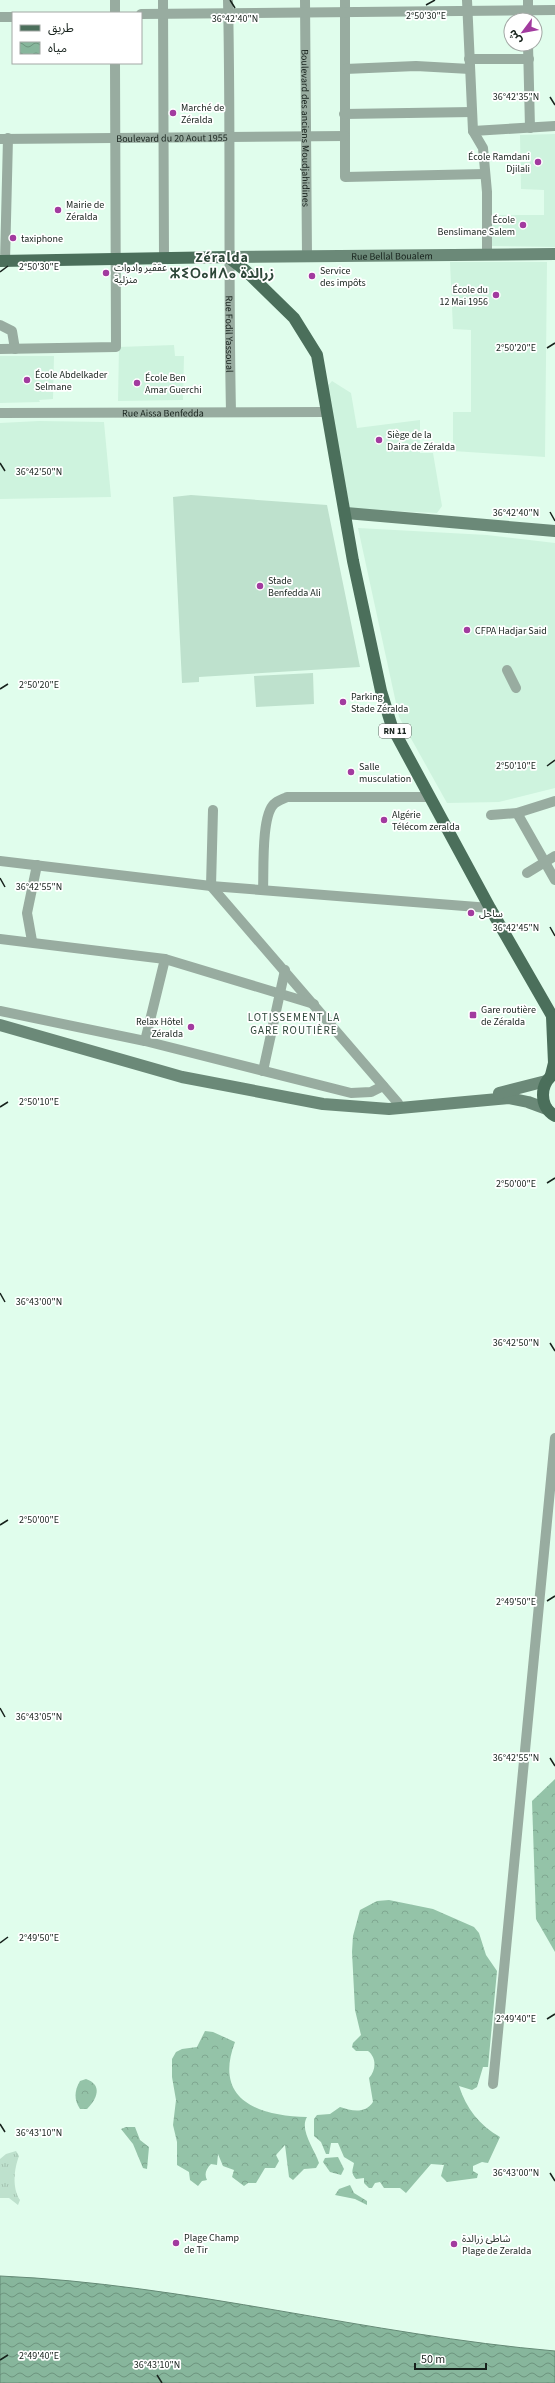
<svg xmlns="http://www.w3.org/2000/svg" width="555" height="2383" viewBox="0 0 555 2383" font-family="'Source Sans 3','Noto Sans Arabic','Noto Sans Tifinagh',sans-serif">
  <defs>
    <pattern id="grass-tufts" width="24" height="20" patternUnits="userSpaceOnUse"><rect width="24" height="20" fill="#bee1cd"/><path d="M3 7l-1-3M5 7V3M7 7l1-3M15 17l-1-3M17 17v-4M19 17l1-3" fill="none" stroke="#a3c1af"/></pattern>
    <pattern id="forest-crowns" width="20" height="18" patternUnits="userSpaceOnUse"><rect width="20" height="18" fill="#94c3a8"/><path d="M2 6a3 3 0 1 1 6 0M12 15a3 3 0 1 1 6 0" fill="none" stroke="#7fa790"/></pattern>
    <pattern id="water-waves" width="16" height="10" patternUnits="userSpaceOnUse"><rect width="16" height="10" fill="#87b69c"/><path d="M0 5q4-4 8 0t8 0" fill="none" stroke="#6d947e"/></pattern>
  </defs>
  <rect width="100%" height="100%" fill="#e0fdec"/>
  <!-- built -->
  <g fill="#cef3de">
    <polygon points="555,134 555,247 492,246 491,215 544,215 544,190 521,189 520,135"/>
    <polygon points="450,262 547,262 545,457 453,451 453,412 471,412 471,330 453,329"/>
    <polygon points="174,345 175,356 184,356 183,400 118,401 119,347"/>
    <polygon points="0,356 54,356 53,399 39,400 40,402 0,403"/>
    <polygon points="332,381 351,393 357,428 420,420 420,453 433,453 442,506 437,513 350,509 327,387"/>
    <polygon points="39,421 104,422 111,497 0,499 0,423"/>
    <polygon points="358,528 487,535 555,543 555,788 499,802 447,803 399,717"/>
  </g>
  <!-- grass -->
  <path fill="url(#grass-tufts)" d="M16 2151 19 2156C14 2169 12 2188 20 2200L18 2205 9 2198H0V2159L6 2154Z"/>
  <!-- forest -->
  <g fill="url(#forest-crowns)">
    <polygon points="555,1779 555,1952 536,1919 532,1801"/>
    <path d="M389 1900 433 1909 474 1927 479 1933 486 1955 497 1971 488 2067H483L477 2087 472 2090 459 2086C466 2108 480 2126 500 2137L488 2163 482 2162 473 2166V2171L478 2174 477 2178 447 2182 441 2176 444 2165 431 2164 406 2193 400 2188H384L380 2182 375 2183 372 2188H369L364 2183V2178L356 2179C350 2172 353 2170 354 2163L344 2157 338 2143H331L329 2154H326L321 2142 314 2136V2119L317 2115 330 2114 340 2107C352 2111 365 2114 373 2102L369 2078C376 2070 377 2058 368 2051H356L352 2047 353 2043 361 2035 355 2010 352 1952 353 1936 360 1910 377 1901Z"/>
    <path d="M205 2031 213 2032 235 2042C213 2100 258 2116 307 2117 299 2130 315 2150 319 2163L316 2168 304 2169 293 2180 289 2177 285 2145 276 2155 279 2161 275 2168H265L256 2183H248L244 2186 232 2177 234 2170 223 2166 218 2154 217 2165 211 2164C206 2169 204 2174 207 2180L202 2181 198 2186 190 2180 189 2172 177 2165V2142L173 2125 176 2100 172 2077V2059L176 2052 182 2049 197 2047Z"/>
    <path d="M86 2079C103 2085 97 2099 87 2109H80C74 2100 74 2091 80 2081Z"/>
    <polygon points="126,2127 135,2127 140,2140 149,2147 147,2169 143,2168 133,2144 121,2129"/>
    <polygon points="338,2157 344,2169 341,2175 330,2172 323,2162 325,2158"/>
    <polygon points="350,2185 354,2193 367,2201 367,2205 355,2199 335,2195 339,2189"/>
  </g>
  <!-- garden -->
  <g fill="#bee1cd">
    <polygon points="191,495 327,505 360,667 199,677 199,682 182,683 173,497"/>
    <polygon points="313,673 314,704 256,707 254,676"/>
  </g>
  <!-- water -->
  <path fill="url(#water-waves)" stroke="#658a76" d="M0 2276C187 2284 369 2335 555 2351V2383H0Z"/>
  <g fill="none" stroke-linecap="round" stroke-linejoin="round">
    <!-- street -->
    <g stroke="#98aca0" stroke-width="10">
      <polyline points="115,0 115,13"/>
      <polyline points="163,0 164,258"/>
      <path id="s1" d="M228 0C231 137 228 275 231 412"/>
      <path id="s2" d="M305 0 307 256"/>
      <polyline points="345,0 345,177 485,174"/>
      <polyline points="467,0 473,131 483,148 487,192 487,254"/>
      <polyline points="528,0 528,20"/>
      <polyline points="141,14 555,10"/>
      <polyline points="0,17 13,17"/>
      <polyline points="528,44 530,128"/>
      <polyline points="469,59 529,59"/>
      <polyline points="345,69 416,66 470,69"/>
      <polyline points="344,114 472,112"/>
      <polyline points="473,131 555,126"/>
      <path id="s3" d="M0 139 345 136"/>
      <polyline points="5,261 8,138"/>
      <polyline points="0,325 12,331 15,349"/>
      <polyline points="0,349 116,347 115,63"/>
      <path id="s4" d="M0 413 326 412"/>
      <polyline points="507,670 516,688"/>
      <polyline points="213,810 211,886 398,1103"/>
      <polyline points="517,813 555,880"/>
      <polyline points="491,815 517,813 555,801"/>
      <polyline points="0,861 211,886 490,908"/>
      <polyline points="527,873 555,856"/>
      <path d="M263 890C264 872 261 816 274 804 277 801 283 799 287 797H430"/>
      <polyline points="0,939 165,959 314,1004"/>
      <polyline points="32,941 27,913 37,865"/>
      <polyline points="0,1011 145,1041 351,1093 371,1092 383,1086"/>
      <polyline points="145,1041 165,959"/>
      <polyline points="263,1071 285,970"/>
      <polyline points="493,2084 555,1438"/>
    </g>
    <!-- secondary -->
    <g stroke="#6b8978" stroke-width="12">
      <path id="s5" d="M228 257 555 254"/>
      <polyline points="346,513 555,531"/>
      <polyline points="0,1025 182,1077 323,1104 389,1109 509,1098 528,1102 547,1109"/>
      <polyline points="499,1093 546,1081"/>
    </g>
    <!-- primary -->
    <g stroke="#4b6f5b" stroke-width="12">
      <polyline points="0,261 228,257 246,271 294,318 317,355 353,561 381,691 392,727 490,908 555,1021"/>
      <path d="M555 1073C539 1084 539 1106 555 1116"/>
      <polyline points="551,1075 554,1063 552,1017"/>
    </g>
  </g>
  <!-- ticks -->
  <path fill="none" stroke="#17221c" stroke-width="1.5" d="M230 0 235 8M426 5 435 0M550 97 555 105M0 272 8 266M547 348 555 343M0 463 5 471M550 512 555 521M0 689 8 684M547 766 555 760M0 878 5 887M550 927 555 936M0 1107 8 1102M547 1183 555 1178M0 1293 5 1302M550 1343 555 1351M0 1525 8 1520M547 1601 555 1596M0 1708 5 1717M550 1758 555 1766M0 1943 8 1937M547 2019 555 2014M0 2124 5 2132M550 2173 555 2181M0 2360 8 2355M157 2375 162 2383"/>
  <!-- markers -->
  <g fill="#a23b9f" stroke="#fff" stroke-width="1.5">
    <circle cx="173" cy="113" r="4"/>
    <circle cx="538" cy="162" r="4"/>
    <circle cx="58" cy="210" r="4"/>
    <circle cx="523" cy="225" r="4"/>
    <circle cx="13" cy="238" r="4"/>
    <circle cx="106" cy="273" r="4"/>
    <circle cx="312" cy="276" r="4"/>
    <circle cx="496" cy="295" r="4"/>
    <circle cx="27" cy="380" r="4"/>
    <circle cx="137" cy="383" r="4"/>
    <circle cx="379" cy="440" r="4"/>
    <circle cx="260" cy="586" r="4"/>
    <circle cx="467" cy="630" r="4"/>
    <circle cx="343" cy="702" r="4"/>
    <circle cx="351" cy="772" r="4"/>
    <circle cx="384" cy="820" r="4"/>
    <circle cx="471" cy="913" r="4"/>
    <rect x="469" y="1011" width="8" height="8" rx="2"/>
    <circle cx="191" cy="1027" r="4"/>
    <circle cx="176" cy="2243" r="4"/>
    <circle cx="454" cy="2244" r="4"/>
  </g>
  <g text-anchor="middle" stroke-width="3.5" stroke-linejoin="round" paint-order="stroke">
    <!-- shield labels -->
    <rect fill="#fff" stroke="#5d6460" stroke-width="1" x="379" y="724" width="32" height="14" rx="3"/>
    <g font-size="9" font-weight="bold" fill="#17221c">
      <text x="395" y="734">RN 11</text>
    </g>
    <!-- poi labels -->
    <g font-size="10" fill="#17221c" stroke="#fff" text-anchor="start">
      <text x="181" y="111">Marché de<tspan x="181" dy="12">Zéralda</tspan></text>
      <text x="530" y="160" text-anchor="end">École Ramdani<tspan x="530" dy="12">Djilali</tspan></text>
      <text x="66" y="208">Mairie de<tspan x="66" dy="12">Zéralda</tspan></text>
      <text x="515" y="223" text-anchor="end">École<tspan x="515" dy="12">Benslimane Salem</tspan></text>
      <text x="21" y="242">taxiphone</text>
      <text x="114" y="271">عققير وادوات<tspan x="114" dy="12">منزلية</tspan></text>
      <text x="320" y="274">Service<tspan x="320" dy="12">des impôts</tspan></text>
      <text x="488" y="293" text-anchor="end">École du<tspan x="488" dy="12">12 Mai 1956</tspan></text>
      <text x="35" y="378">École Abdelkader<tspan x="35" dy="12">Selmane</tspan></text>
      <text x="145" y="381">École Ben<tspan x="145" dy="12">Amar Guerchi</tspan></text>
      <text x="387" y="438">Siège de la<tspan x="387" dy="12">Daira de Zéralda</tspan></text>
      <text x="268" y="584">Stade<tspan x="268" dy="12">Benfedda Ali</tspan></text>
      <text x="475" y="634">CFPA Hadjar Said</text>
      <text x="351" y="700">Parking<tspan x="351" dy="12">Stade Zéralda</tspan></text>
      <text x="359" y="770">Salle<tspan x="359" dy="12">musculation</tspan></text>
      <text x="392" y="818">Algérie<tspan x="392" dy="12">Télécom zeralda</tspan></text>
      <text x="479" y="917">ساحل</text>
      <text x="481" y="1013">Gare routière<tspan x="481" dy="12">de Zéralda</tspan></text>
      <text x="183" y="1025" text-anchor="end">Relax Hôtel<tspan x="183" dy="12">Zéralda</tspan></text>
      <text x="184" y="2241">Plage Champ<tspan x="184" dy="12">de Tir</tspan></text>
      <text x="462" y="2242">شاطئ زرالدة<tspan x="462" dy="12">Plage de Zeralda</tspan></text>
    </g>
    <!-- street labels -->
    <g font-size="10" fill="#17221c" stroke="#fff">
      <text dy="4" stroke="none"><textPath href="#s2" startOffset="128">Boulevard des anciens Moudjahidines</textPath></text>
      <text dy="4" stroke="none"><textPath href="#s3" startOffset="172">Boulevard du 20 Aout 1955</textPath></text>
      <text dy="4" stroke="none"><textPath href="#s5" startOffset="164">Rue Bellal Boualem</textPath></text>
      <text dy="4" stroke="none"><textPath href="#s1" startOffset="334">Rue Fodil Yassoual</textPath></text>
      <text dy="4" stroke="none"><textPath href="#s4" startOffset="163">Rue Aissa Benfedda</textPath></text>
    </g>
    <!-- neighbourhood labels -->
    <g font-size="11" letter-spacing="1" fill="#2e4739" stroke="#fff">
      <text x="294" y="1021">LOTISSEMENT LA<tspan x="294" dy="13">GARE ROUTIÈRE</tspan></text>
    </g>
    <!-- district labels -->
    <g font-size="14" font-weight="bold" letter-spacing="1" fill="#2e4739" stroke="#fff">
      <text x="222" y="262">Zéralda<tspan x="222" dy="16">ⵣⵉⵔⴰⵍⴷⴰ زرالدة</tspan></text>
    </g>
  </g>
  <g font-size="10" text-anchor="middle" fill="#17221c" stroke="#fff" stroke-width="3.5" stroke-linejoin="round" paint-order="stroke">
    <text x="426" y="19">2°50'30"E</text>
    <text x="235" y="22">36°42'40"N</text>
    <text x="516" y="100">36°42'35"N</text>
    <text x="39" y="270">2°50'30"E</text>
    <text x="516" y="351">2°50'20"E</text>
    <text x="39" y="475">36°42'50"N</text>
    <text x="516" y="516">36°42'40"N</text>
    <text x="39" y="688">2°50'20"E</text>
    <text x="516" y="769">2°50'10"E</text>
    <text x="39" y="890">36°42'55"N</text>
    <text x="516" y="931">36°42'45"N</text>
    <text x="39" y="1105">2°50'10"E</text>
    <text x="516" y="1187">2°50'00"E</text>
    <text x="39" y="1305">36°43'00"N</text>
    <text x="516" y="1346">36°42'50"N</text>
    <text x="39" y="1523">2°50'00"E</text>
    <text x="516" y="1605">2°49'50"E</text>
    <text x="39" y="1720">36°43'05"N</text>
    <text x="516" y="1761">36°42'55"N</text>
    <text x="39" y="1941">2°49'50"E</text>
    <text x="516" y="2022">2°49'40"E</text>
    <text x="39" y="2136">36°43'10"N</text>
    <text x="516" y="2176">36°43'00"N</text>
    <text x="39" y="2359">2°49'40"E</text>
    <text x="157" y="2368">36°43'10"N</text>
  </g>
  <!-- legend -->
  <rect x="12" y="12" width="130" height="52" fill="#ffffff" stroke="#a2a7a4"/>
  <rect x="20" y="25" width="20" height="6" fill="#4b6f5b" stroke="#a2a7a4"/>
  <text x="48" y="32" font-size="12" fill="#17221c">طريق</text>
  <rect x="20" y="42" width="20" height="12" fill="url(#water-waves)" stroke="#a2a7a4"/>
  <text x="48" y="52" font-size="12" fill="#17221c">مياه</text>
  <!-- north arrow -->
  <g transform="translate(523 32) rotate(238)"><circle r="19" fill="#ffffff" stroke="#a2a7a4"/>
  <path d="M0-3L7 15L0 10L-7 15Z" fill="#a23b9f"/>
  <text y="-6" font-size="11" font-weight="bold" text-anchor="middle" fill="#17221c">ش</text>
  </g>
  <!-- scale -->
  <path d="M415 2363v6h71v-6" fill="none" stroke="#17221c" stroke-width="2"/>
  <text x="421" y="2363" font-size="12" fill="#17221c" stroke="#ffffff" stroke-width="3" paint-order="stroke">50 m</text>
</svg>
